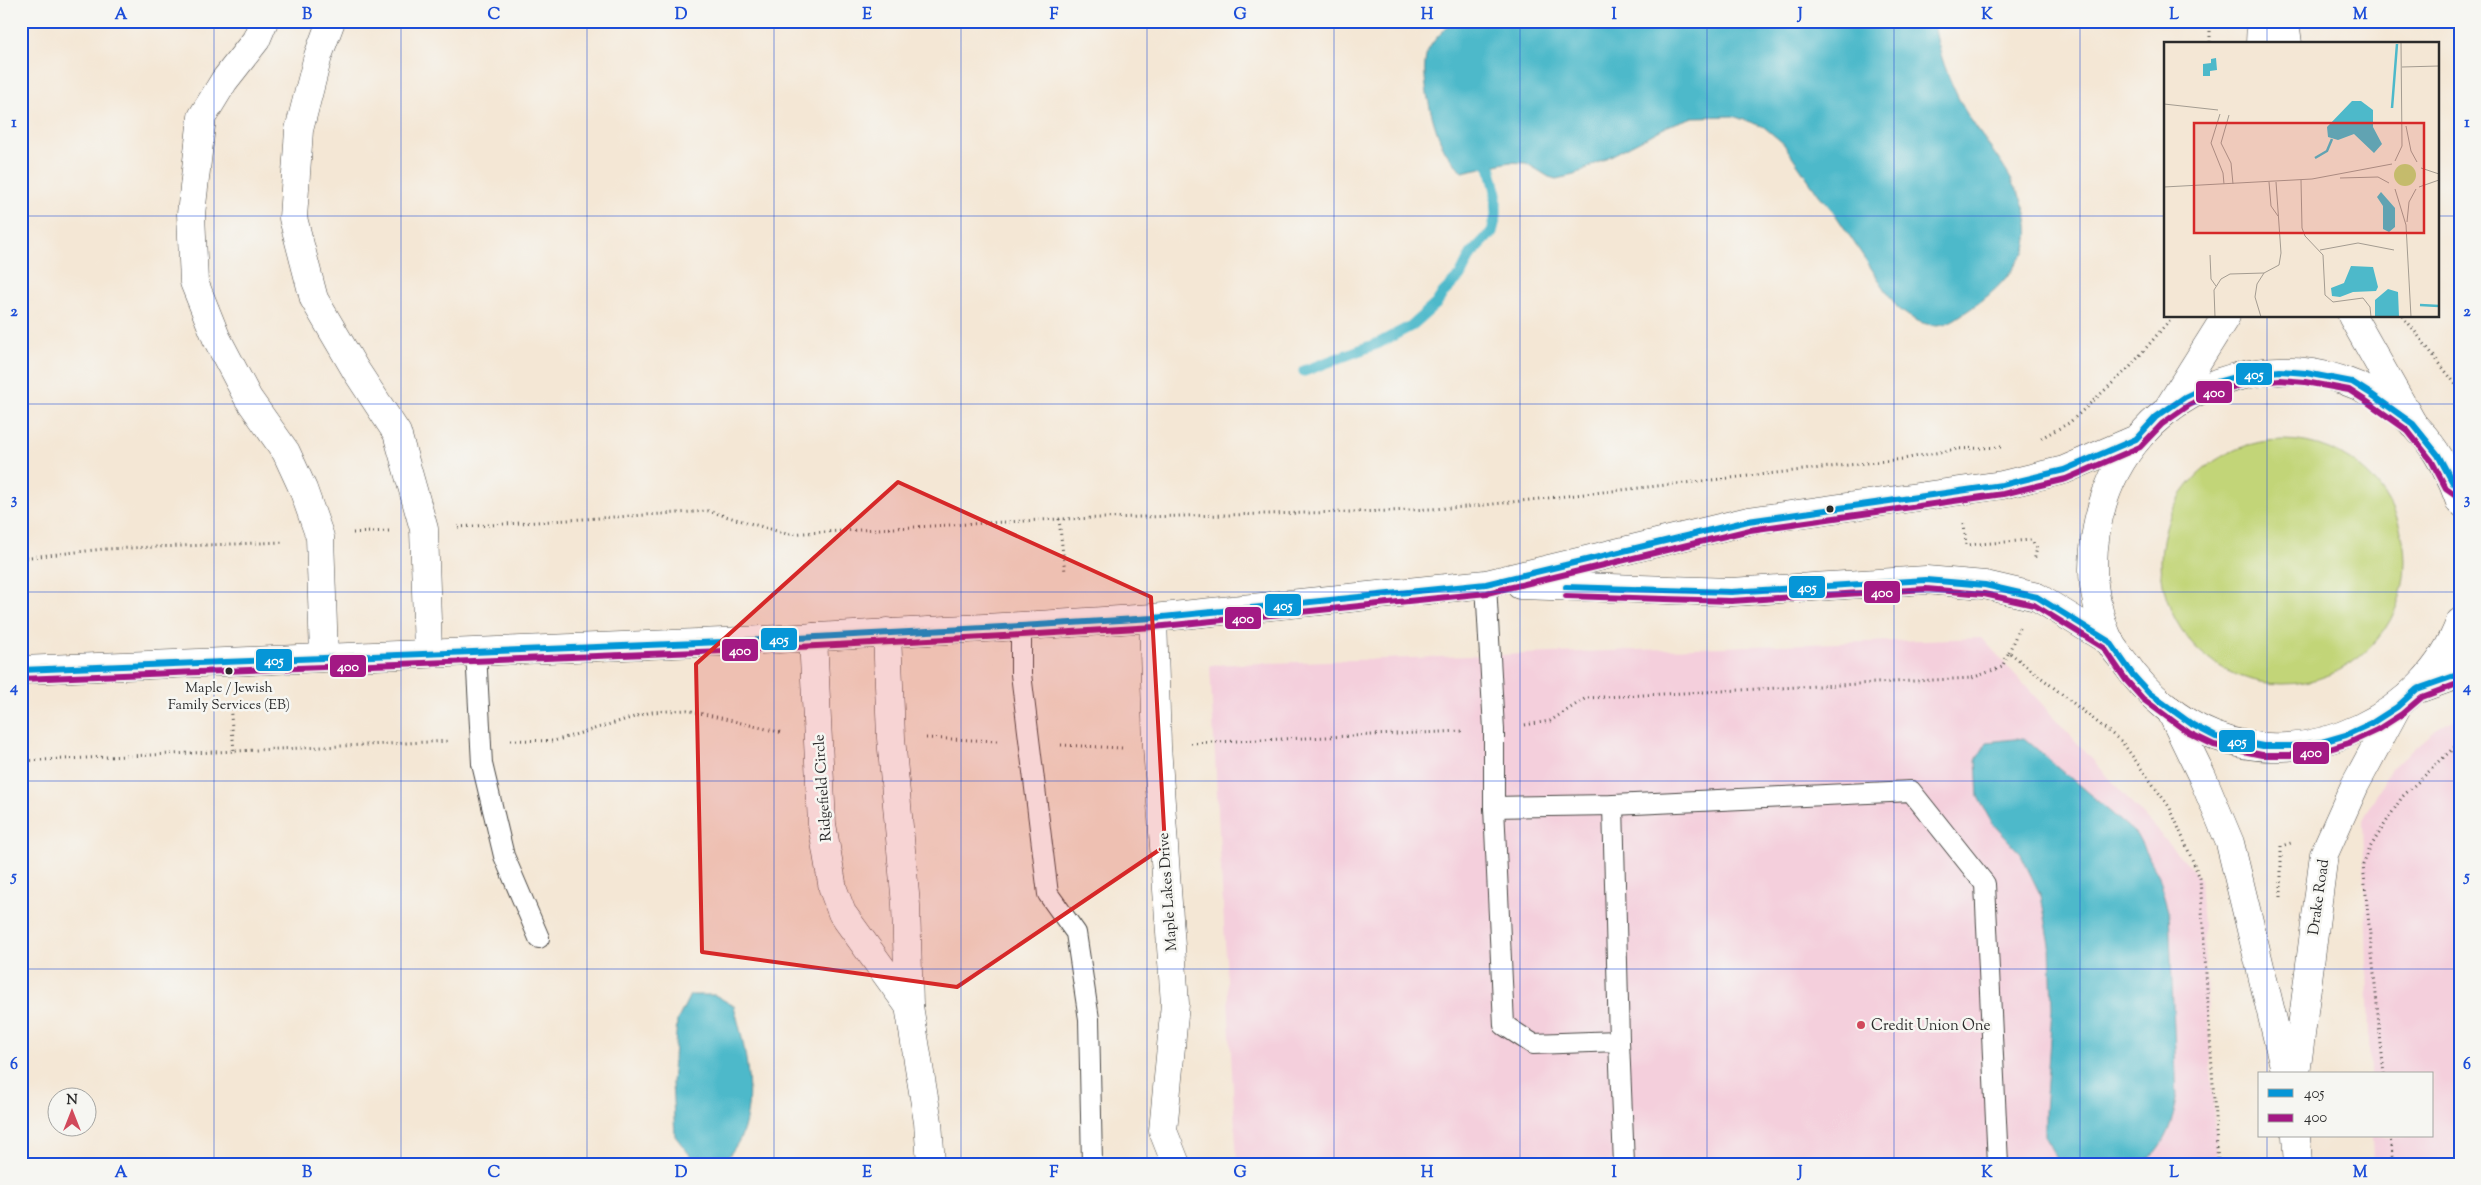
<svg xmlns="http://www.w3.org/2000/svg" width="2481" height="1185" viewBox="0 0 2481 1185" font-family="'Sorts Mill Goudy',serif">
  <rect width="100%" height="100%" fill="#f6f6f2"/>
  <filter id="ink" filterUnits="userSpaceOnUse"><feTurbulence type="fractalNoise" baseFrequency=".02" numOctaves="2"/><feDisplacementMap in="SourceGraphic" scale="10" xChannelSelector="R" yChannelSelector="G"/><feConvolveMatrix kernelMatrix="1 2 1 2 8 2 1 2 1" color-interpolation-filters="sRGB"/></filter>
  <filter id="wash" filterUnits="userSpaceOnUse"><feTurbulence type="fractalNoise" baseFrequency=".0096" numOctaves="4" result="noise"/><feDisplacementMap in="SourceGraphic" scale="20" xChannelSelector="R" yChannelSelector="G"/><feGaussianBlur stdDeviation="1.12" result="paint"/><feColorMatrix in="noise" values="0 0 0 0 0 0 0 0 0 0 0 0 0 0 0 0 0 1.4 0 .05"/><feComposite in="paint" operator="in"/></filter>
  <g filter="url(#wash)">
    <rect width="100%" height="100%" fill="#f4e7d5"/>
    <!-- built -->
    <g fill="#f4cfdc">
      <polygon points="1982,638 2200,878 2217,1164 1237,1164 1210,665"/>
      <polygon points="2460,715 2460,1164 2373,1164 2372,1136 2432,1136 2432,1074 2370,1074 2363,820 2391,768 2436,730"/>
    </g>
    <!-- green -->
    <circle fill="#c2d578" stroke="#768052" cx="2283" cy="562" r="122"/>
    <!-- water -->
    <g fill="#4db9ca" stroke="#3c727a">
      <path d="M1454 21H1934C1937 50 1949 81 1963 107 1984 145 2041 201 2026 248 2024 254 2019 259 2016 264 2000 289 1980 303 1955 319 1934 332 1914 322 1897 307L1833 211 1819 195 1783 143 1764 127 1733 116 1693 117 1670 125 1574 175 1556 179 1549 177 1526 163 1510 162 1462 172C1457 165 1449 158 1445 151 1434 130 1419 76 1427 53 1432 40 1444 30 1454 21Z"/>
      <path d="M2024 738 2136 834 2159 876 2169 911 2177 1100C2171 1127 2165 1144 2144 1164H2060L2045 1138V1112L2052 1008 2050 944 2041 896 2020 853 1993 824 1978 797 1976 760 1987 742Z"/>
      <path d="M690 995H715L734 1006C745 1047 757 1096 741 1137 737 1145 731 1153 726 1160L693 1159 675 1136 672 1083 677 1021Z"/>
    </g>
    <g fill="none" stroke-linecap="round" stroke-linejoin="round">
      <!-- stream -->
      <polyline stroke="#4db9ca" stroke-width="11" points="1304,371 1379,343 1411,326 1436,304 1443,293 1460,276 1471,254 1492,232 1496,216 1496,191 1490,166"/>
    </g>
  </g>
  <g filter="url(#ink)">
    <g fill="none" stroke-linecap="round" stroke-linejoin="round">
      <defs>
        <g id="service">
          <polyline points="1486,584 1494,730 1494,807 1504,1025 1533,1044 1619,1041 1624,1164"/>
          <polyline points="1021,626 1021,674 1048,894 1076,933 1089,1019 1092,1164"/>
          <polyline points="476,652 482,764 504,856 539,938"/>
          <polyline points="1613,805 1619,1041"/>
          <polyline points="1494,807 1613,805 1911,791 1985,884 1998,1164"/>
        </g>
        <g id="minor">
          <polyline points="264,21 256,40 224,81 202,117 191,214 194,282 216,337 248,398 286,452 303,489 320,537 324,656"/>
          <polyline points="331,21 318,56 299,130 293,218 314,299 355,369 397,433 424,529 428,652"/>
          <polyline points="1153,618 1157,746 1175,1004 1163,1131 1176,1164"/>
          <polyline points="887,632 891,738 906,905 909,1006 928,1122 931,1164"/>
          <polyline points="813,637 822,824 833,889 842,913 909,1006"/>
        </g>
        <g id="tertiary">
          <polyline points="2285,21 2288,44"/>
          <polyline points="2260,44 2261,21"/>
          <polyline points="2352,316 2413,424"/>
          <polyline points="2167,410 2226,316"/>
          <polyline points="2170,710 2202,776 2230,843 2286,1074"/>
          <polyline points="2296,1074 2324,854 2355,785 2397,707"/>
          <polyline points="2296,1136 2298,1164"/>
        </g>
        <g id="secondary">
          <path d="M2460 502C2389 294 2094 346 2093 569 2093 591 2100 622 2110 642 2113 649 2120 656 2125 663 2147 695 2179 722 2215 736 2309 773 2426 715 2460 622"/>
          <polyline points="1520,585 1731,592 1926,580 1985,585 2037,597 2110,642"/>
          <polyline points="21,670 723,642 1021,626 1153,618 1486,584 1748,521 2002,485 2064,470 2136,439"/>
          <polyline points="2418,689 2460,674"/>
        </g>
      </defs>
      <!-- service casing -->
      <use href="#service" stroke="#494744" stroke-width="22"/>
      <!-- minor casing -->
      <use href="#minor" stroke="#494744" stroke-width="29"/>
      <!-- tertiary casing -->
      <use href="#tertiary" stroke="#494744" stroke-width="29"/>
      <!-- secondary casing -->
      <use href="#secondary" stroke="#494744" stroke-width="29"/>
      <!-- path -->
      <g stroke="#494744" stroke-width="3" stroke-dasharray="1 4" stroke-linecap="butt">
        <polyline points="2210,21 2210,44"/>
        <polyline points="2403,316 2460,390"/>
        <polyline points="2041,438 2069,423 2130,367 2173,316"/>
        <polyline points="1059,519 1065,572"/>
        <polyline points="1964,524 1966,545 2031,540 2037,548 2034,561"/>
        <polyline points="458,527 708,511 787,534 1059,519 1391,511 1466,507 1903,459 1957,449 2001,447"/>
        <polyline points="353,533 389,531"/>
        <polyline points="21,558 104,549 285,542"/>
        <polyline points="2009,652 2019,628"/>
        <polyline points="230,704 234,751"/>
        <polyline points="1525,725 1550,721 1586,698 1972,678 2002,667 2009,652 2122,742 2170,808 2200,878 2218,1164"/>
        <polyline points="926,738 997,741"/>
        <polyline points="511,740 554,741 651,712 687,710 783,733"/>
        <polyline points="1191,743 1464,731"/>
        <polyline points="1061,745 1122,748"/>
        <polyline points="21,761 450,741"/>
        <polyline points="2281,897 2281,846 2291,843"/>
        <polyline points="2384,1074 2363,865 2371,846 2402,797 2460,742"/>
        <polyline points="2390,1136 2393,1164"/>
      </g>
      <!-- service -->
      <use href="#service" stroke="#fff" stroke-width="20"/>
      <!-- minor -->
      <use href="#minor" stroke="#fff" stroke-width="28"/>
      <!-- tertiary -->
      <use href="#tertiary" stroke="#fff" stroke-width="28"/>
      <!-- secondary -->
      <use href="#secondary" stroke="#fff" stroke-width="28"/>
      <defs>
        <g id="bus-1">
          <polyline points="1566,587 1731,592 1926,580 1985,585 2037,597 2110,642 2133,675 2149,693 2193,725 2216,737 2263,746 2291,746 2322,742 2346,735 2372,723 2397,707 2417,689 2460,674"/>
          <polyline points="21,670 723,642 1021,626 1153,618 1486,584 1748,521 2002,485 2064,470 2136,439 2156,417 2185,397 2214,383 2242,375 2280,371 2306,373 2352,382 2371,394 2413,424 2438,455 2453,483 2460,487"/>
        </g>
        <g id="bus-2">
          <polyline points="1566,596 1731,601 1926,589 1984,594 2034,605 2104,648 2126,680 2143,699 2189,733 2214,745 2262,755 2292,755 2323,751 2349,743 2377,730 2402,714 2422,697 2460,683"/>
          <polyline points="21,679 723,651 1022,635 1154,627 1487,593 1750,530 2003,494 2066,479 2140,447 2162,424 2189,405 2217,391 2244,384 2280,380 2305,382 2349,390 2366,401 2407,430 2431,460 2446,488 2456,495"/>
        </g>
      </defs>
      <!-- bus-1 casing -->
      <use href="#bus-1" stroke="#f6f6f2" stroke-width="10"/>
      <!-- bus-2 casing -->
      <use href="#bus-2" stroke="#f6f6f2" stroke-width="10"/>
      <!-- bus-1 -->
      <use href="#bus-1" stroke="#0696d7" stroke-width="6"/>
      <!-- bus-2 -->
      <use href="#bus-2" stroke="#a31984" stroke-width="6"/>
    </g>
  </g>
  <!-- marked area -->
  <path fill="#d62828" fill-opacity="0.2" stroke="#d62828" stroke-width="4" stroke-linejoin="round" d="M898 482 1151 597 1165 846 957 987 702 952 696 664Z"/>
  <!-- grid -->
  <path fill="none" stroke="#1d4ed8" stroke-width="1" stroke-opacity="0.55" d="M214 21V1164M401 21V1164M587 21V1164M774 21V1164M961 21V1164M1147 21V1164M1334 21V1164M1520 21V1164M1707 21V1164M1894 21V1164M2080 21V1164M2267 21V44M21 216H2165M2437 216H2460M2267 316V1074M21 404H2460M21 592H2460M21 781H2460M21 969H2460M2267 1136V1164"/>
  <!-- markers -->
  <g fill="#2b2b2b" stroke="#f6f6f2" stroke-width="2">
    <circle cx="1830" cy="509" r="4.5"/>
    <circle cx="229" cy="671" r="4.5"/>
  </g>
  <circle fill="#d1495b" stroke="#f6f6f2" stroke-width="2" cx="1861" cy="1025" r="5"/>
  <g text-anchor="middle" stroke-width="5" stroke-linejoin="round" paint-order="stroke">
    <!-- bus labels -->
    <g font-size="14" fill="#2b2b2b" stroke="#f6f6f2">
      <text x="229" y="692">Maple / Jewish<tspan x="229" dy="17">Family Services (EB)</tspan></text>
    </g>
    <!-- street labels -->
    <g font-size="15" fill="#2b2b2b" stroke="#f6f6f2">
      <text transform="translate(822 788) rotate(-94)" y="5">Ridgefield Circle</text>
      <text transform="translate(1167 892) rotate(-94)" y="5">Maple Lakes Drive</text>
      <text transform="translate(2318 897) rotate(-82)" y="5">Drake Road</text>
    </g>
    <!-- poi labels -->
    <g font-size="15" fill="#2b2b2b" stroke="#f6f6f2" text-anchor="start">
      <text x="1871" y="1030">Credit Union One</text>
    </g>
  </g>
  <!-- overview -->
  <g transform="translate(2164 42)">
    <rect width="275" height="275" fill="#f4e7d5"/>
    <path d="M230 133a11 11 0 1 1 22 0a11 11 0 1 1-22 0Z" fill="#c2d578"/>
    <path d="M52 16 53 28 46 29V34H39V22L47 21V17ZM188 59H197L209 68V85L218 102 210 111 190 92 174 98 164 95 163 85ZM217 150 231 166V185L225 190 219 187V164L213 155ZM187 224 209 225 214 245 212 249 189 250 176 255 168 254 167 246 180 241ZM224 247 234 250 235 275H211V258Z" fill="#4db9ca"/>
    <path fill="none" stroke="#4db9ca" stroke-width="2.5" d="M228 66 233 2M151 116 163 109 168 97M256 263 275 264"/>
    <path fill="none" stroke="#a49c91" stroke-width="1" d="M238 25 275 24M0 62 54 68M56 72 47 101 59 131 60 142M65 73 57 101 67 121 69 142M242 84 247 109 253 120M231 119 238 104 237 0M257 126 275 132M176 136 214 135 225 141M137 138 138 186 141 194 159 213 161 253 169 260 199 256 206 265 207 275M105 140 107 164 114 174M0 145 148 137 228 122M255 145 275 138M231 147 242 183 247 275M243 180 245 160 252 147M156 208 194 201 230 208M46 213 47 237 52 244M100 231 115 223 117 211 112 140M51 275 50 248 57 237 66 232 100 231 93 242 91 255 97 275"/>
    <path fill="#d62828" fill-opacity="0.15" stroke="#d62828" stroke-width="2.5" d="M30 81H260V191H30Z"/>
    <rect width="275" height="275" fill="none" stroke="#2b2b2b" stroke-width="2.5"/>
  </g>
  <g stroke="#f6f6f2" stroke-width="2">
    <rect x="2235" y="362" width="38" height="24" rx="5" fill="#0696d7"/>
    <rect x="2195" y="380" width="38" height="24" rx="5" fill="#a31984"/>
    <rect x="1788" y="575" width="38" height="24" rx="5" fill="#0696d7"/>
    <rect x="1863" y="580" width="38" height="24" rx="5" fill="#a31984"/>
    <rect x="1264" y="593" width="38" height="24" rx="5" fill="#0696d7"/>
    <rect x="1224" y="606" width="38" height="24" rx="5" fill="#a31984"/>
    <rect x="760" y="627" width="38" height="24" rx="5" fill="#0696d7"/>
    <rect x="721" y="638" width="38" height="24" rx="5" fill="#a31984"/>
    <rect x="255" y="648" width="38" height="24" rx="5" fill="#0696d7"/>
    <rect x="329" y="654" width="38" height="24" rx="5" fill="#a31984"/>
    <rect x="2218" y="729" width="38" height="24" rx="5" fill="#0696d7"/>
    <rect x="2292" y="741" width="38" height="24" rx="5" fill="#a31984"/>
  </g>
  <g font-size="14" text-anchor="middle" font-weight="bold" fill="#fff">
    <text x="2254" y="379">405</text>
    <text x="2214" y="397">400</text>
    <text x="1807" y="592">405</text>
    <text x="1882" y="597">400</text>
    <text x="1283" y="610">405</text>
    <text x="1243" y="623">400</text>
    <text x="779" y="644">405</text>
    <text x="740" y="655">400</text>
    <text x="274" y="665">405</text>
    <text x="348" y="671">400</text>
    <text x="2237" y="746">405</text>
    <text x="2311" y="757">400</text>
  </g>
  <!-- margin -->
  <rect width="2481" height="1185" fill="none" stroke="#f6f6f2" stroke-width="55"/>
  <!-- legend -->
  <rect x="2258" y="1072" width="175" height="65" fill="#f6f6f2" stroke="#a5a5a2"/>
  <rect x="2268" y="1089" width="25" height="8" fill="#0696d7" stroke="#a5a5a2"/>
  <text x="2304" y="1098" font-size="15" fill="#2b2b2b">405</text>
  <rect x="2268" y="1114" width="25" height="8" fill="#a31984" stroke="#a5a5a2"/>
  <text x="2304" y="1122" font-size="15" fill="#2b2b2b">400</text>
  <!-- north arrow -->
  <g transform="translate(72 1112)"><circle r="24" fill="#f6f6f2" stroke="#a5a5a2"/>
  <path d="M0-4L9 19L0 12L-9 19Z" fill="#d1495b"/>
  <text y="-8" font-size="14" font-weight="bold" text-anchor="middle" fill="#2b2b2b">N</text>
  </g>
  <rect x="28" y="28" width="2426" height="1130" fill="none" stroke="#1d4ed8" stroke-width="2"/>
  <g font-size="16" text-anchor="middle" font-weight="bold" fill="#1d4ed8">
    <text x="121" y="19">A</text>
    <text x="307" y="19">B</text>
    <text x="494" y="19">C</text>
    <text x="681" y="19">D</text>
    <text x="867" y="19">E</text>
    <text x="1054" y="19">F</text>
    <text x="1240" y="19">G</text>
    <text x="1427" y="19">H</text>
    <text x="1614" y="19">I</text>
    <text x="1800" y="19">J</text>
    <text x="1987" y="19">K</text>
    <text x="2174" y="19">L</text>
    <text x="2360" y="19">M</text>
    <text x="14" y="127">1</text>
    <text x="2467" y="127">1</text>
    <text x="14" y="316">2</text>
    <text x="2467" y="316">2</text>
    <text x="14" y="504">3</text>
    <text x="2467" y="504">3</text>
    <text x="14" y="692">4</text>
    <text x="2467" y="692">4</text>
    <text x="14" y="881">5</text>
    <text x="2467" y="881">5</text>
    <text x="14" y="1069">6</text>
    <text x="2467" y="1069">6</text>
    <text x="121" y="1177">A</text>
    <text x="307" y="1177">B</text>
    <text x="494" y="1177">C</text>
    <text x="681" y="1177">D</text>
    <text x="867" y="1177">E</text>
    <text x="1054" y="1177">F</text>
    <text x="1240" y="1177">G</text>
    <text x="1427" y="1177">H</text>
    <text x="1614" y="1177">I</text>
    <text x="1800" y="1177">J</text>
    <text x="1987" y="1177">K</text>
    <text x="2174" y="1177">L</text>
    <text x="2360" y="1177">M</text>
  </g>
</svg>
